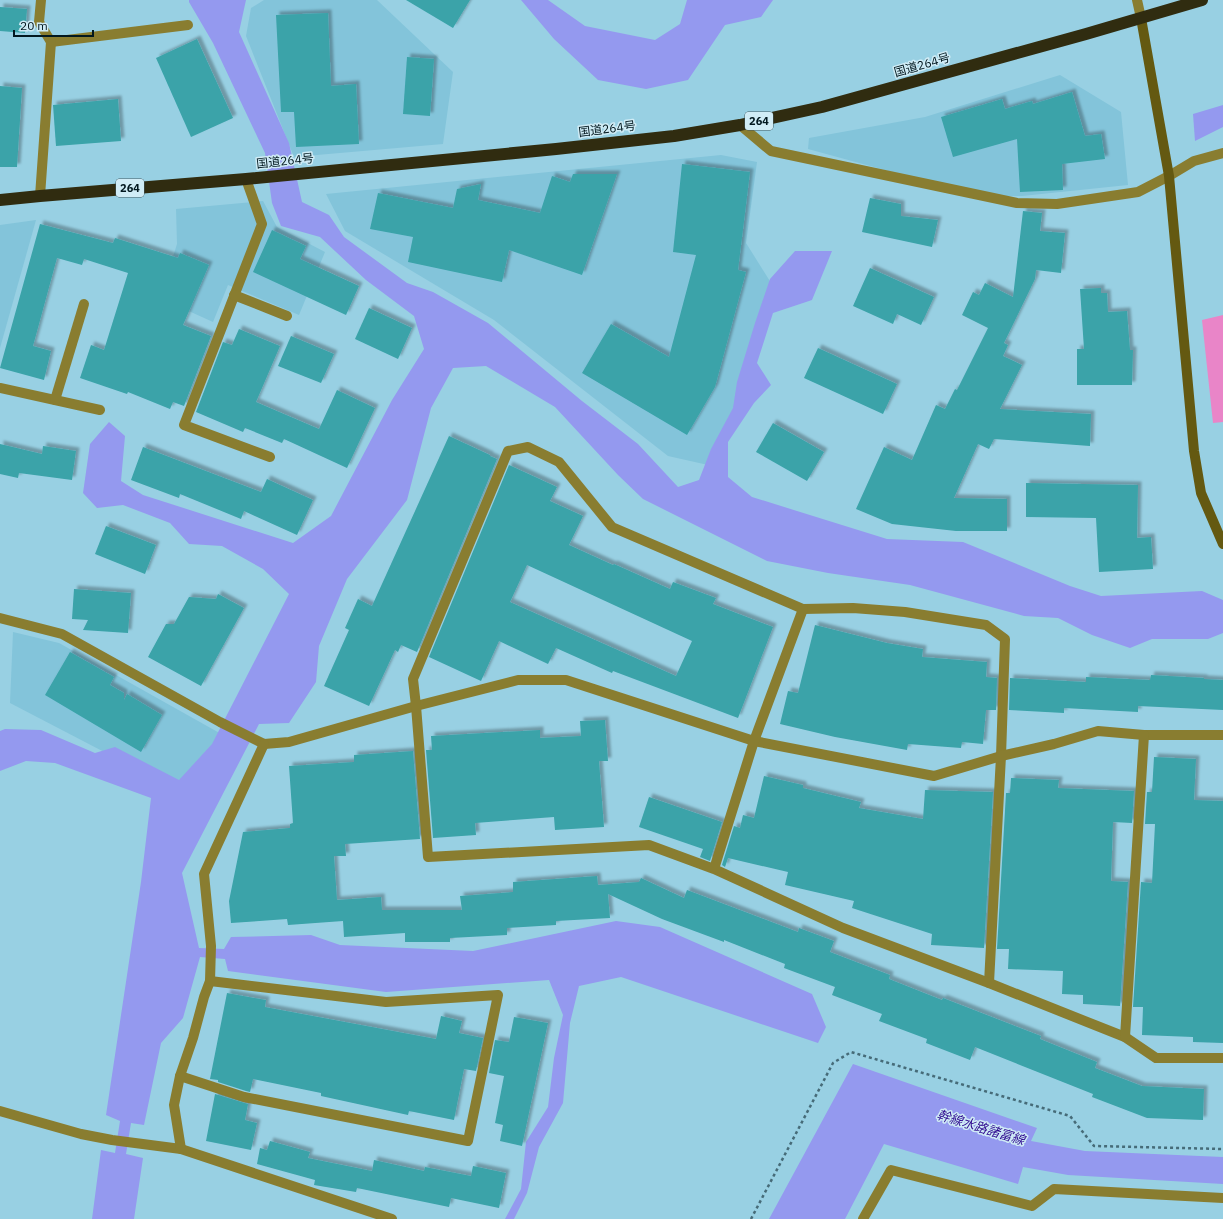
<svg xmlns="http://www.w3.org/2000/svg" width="1223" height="1219" viewBox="0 0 1223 1219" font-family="'IBM Plex Sans','Noto Sans JP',sans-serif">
  <defs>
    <filter id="shadow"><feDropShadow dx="3.5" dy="-3.5" stdDeviation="1" flood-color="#0004"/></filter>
  </defs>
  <rect width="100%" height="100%" fill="#98d0e3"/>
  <!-- built -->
  <g fill="#83c4da">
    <polygon points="264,0 377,0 453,72 443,144 294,157 246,36 251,8"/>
    <polygon points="1060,75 1121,112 1128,185 1022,196 980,196 808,149 809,138 925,117"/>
    <polygon points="721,155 757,162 746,243 773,286 717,467 668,456 494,320 345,231 326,194"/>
    <polygon points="263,201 277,227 325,252 299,315 228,285 213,322 160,298 177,244 176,209"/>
    <polygon points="36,220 0,348 0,225"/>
    <polygon points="13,632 59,643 223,735 183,793 10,703"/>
  </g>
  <!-- green -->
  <polygon fill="#e985c8" points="1223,315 1223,422 1213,423 1202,320"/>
  <!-- water -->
  <g fill="#9499ef">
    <polygon points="189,0 246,0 239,32 289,143 302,202 329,215 344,237 407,283 433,292 488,323 582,401 638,444 678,487 699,480 711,449 733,408 737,382 755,323 770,279 795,251 832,251 812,300 773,313 757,363 771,385 754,403 728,442 728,477 752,497 887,539 963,542 1070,586 1101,596 1202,591 1223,600 1223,633 1208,639 1152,639 1130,648 1092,635 1058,618 1024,616 910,585 828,573 767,561 643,499 618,475 555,407 486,366 453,368 431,408 407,500 347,579 319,646 316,682 289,723 259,724 182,873 199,948 224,949 231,937 311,935 340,945 473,951 616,921 660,927 812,994 826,1027 818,1043 621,977 579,986 570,1023 563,1103 539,1147 527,1193 514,1219 505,1219 521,1189 526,1142 548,1107 554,1058 563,1015 549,980 386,992 228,971 225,959 200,957 183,1018 161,1043 144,1125 131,1123 126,1154 143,1158 134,1219 92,1219 101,1150 115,1153 120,1121 106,1115 141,882 151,798 55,763 26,761 0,771 0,731 5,729 41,730 95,753 115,747 179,780 212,744 289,594 263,569 222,546 189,544 170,523 123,505 97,508 83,493 90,444 109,422 125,436 121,481 143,495 293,543 331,516 392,400 424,349 414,316 366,280 320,237 281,226 272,203 265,153 213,43 189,2"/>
    <polygon points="521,0 548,0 585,26 655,40 680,24 687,0 773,0 761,17 725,25 688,80 646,89 598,80 554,39"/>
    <polygon points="1223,105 1223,127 1195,141 1193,114"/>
    <polygon points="853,1064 1037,1128 1031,1141 1085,1151 1223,1157 1223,1184 1068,1175 1023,1167 1018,1184 884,1144 845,1219 769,1219"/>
  </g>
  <!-- building -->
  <g fill="#3aa3a9" fill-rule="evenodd" filter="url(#shadow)">
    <polygon points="406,0 470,0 453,28"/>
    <polygon points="0,7 27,9 25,33 0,31"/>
    <polygon points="328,13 331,86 356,84 359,144 296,147 294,112 281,112 276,15"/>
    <polygon points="197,39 233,118 191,137 156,58"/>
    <polygon points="407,57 434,59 430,116 403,114"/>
    <polygon points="0,86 22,88 17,167 0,167"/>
    <polygon points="1072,92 1085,136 1101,134 1105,159 1062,164 1063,190 1020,192 1017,139 953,157 941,117 1002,99 1005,109 1032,101 1033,104"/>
    <polygon points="118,99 121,141 56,146 53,105"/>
    <polygon points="682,164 750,172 738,270 746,272 715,387 687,435 582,373 611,324 669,357 696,255 673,252"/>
    <polygon points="573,174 617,174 582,275 509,250 502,282 408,262 413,237 370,229 378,193 453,208 457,189 481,184 478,200 540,213 552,176 570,182"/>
    <polygon points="870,198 901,204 901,216 938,220 932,247 862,232"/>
    <polygon points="1023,211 1042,213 1040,231 1065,233 1061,273 1036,270 1035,279 1004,343 1008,345 1003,356 1022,365 1000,409 1091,414 1090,446 994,439 989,449 978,444 954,498 1007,499 1007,531 956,531 892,524 856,509 884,447 912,460 936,405 945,409 955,389 957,390 988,328 962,315 973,292 979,295 985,283 1013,297"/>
    <polygon points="40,224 113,243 115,238 178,258 180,253 209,265 183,325 211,336 184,406 173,402 170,409 128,392 127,394 80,378 91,345 104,350 128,273 84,259 82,265 57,258 33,346 51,351 44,380 0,368"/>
    <polygon points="272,230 306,246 300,259 359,286 346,315 253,272"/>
    <polygon points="870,268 934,297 921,325 897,314 893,324 853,306"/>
    <polygon points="1101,288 1101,293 1107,293 1108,312 1127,311 1130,350 1133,350 1132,385 1077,385 1077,349 1084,349 1080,289"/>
    <polygon points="369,308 412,328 398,359 355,339"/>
    <polygon points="239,329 280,346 256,402 319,429 337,390 375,408 347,468 284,439 282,443 245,428 243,432 196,412 223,342 232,345"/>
    <polygon points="291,336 334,354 321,383 278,366"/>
    <polygon points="818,348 897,384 883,414 804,378"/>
    <polygon points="773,423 824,452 807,481 756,452"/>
    <polygon points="449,436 490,455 490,456 497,459 417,652 401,645 398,652 395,650 369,706 324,686 349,630 345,628 358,599 372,606"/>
    <polygon points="0,444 42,454 43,446 76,451 72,480 19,473 18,478 0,474"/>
    <polygon points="143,447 261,492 267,479 313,500 297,535 244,511 241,519 180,494 179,498 131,480"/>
    <path d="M509 465 557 487 550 501 583 516 569 545 613 565 614 564 670 589 673 582 716 598 713 604 773 627 738 718 613 671 612 673 556 648 548 664 499 641 481 681 429 657ZM527 565 692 641 676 676 510 602Z"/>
    <polygon points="1026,483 1138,485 1137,538 1151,537 1153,569 1099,572 1096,518 1026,517"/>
    <polygon points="106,526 156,545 145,574 95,554"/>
    <polygon points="74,589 131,593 128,633 83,630 88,620 72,619"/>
    <polygon points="218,594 244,608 201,686 148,657 166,624 174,624 189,597 216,599"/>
    <polygon points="815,625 887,643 923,649 922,657 987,662 986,677 997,678 996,710 986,710 983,744 962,742 961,748 908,744 907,750 835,737 780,724 788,691 798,693"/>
    <polygon points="70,652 114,677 110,685 124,693 124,700 127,694 162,715 141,752 45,695"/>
    <polygon points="1151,675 1204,678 1204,679 1223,680 1223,710 1138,706 1138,712 1064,708 1064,713 1009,710 1010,678 1086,682 1086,677 1150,680"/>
    <polygon points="605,720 608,761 599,761 604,827 555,830 554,817 475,823 476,835 433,838 426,750 432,750 431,736 540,730 540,738 581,736 580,721"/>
    <polygon points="413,751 420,839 345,844 346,856 334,856 337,900 381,897 382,910 462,910 460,896 513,892 513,882 597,876 598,885 639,882 641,878 684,898 687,890 798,932 799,928 834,941 830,952 890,975 889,979 942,1000 943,998 1041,1036 1040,1039 1097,1062 1095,1068 1142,1086 1204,1089 1203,1120 1147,1118 1092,1097 1093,1094 975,1047 970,1060 926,1043 927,1039 879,1021 882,1014 832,995 835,987 784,968 785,964 724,940 724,942 662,919 608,894 610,918 556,921 556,925 507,928 507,935 450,938 450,942 405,942 405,933 344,937 343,921 288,925 287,919 231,923 229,901 243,832 290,828 290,824 293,823 289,766 354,762 354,755"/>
    <polygon points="1154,757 1196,759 1194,800 1223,801 1223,1043 1193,1042 1193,1037 1142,1035 1143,1007 1133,1007 1141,882 1152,883 1155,824 1145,824 1147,792 1152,792"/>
    <polygon points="764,776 803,785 803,788 861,802 859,808 923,819 925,790 993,792 984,948 931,945 932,934 852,908 854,901 785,885 788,872 728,858 725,867 722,865 734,826 740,828 743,815 754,818"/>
    <polygon points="1011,778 1059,780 1058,788 1134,791 1132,823 1113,822 1111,881 1128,882 1120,1006 1083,1004 1083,995 1062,994 1063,971 1008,969 1009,949 997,949 1006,793 1010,793"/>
    <polygon points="649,797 722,822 710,861 700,857 703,849 639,827"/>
    <polygon points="227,993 266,1000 265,1007 436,1039 441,1016 462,1021 459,1033 483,1038 476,1071 464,1069 454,1120 409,1111 408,1115 321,1096 321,1093 253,1079 250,1092 246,1091 218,1082 218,1080 210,1079"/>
    <polygon points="514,1017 548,1023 522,1146 500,1141 503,1125 495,1123 504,1076 489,1073 495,1040 509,1042"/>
    <polygon points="215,1094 248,1104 245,1120 257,1123 251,1150 206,1141"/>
    <polygon points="270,1141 310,1152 308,1158 372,1171 374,1160 424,1171 425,1167 471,1176 473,1166 506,1173 499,1208 451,1198 449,1207 357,1188 356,1192 314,1185 315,1180 257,1164 260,1148 267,1150"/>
  </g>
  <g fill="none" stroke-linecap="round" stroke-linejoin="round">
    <!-- path -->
    <polyline stroke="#466b78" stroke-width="2.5" stroke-dasharray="3 3" stroke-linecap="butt" points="751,1219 833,1063 851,1052 1070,1116 1094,1146 1223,1149"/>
    <!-- street -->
    <g stroke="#897d30" stroke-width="10">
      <polyline points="1137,0 1141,18"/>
      <polyline points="51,42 188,25"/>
      <polyline points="740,125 771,151 1017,203 1057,204 1138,192 1169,176 1194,161 1223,153"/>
      <polyline points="246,179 262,224 184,425 270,457"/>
      <polyline points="40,196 51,42 39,22 41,0"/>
      <polyline points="234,295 287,316"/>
      <polyline points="0,388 100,410"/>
      <polyline points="55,400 84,304"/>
      <polyline points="803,609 853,608 905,612 986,625 1005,639 1001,756 989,983"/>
      <polyline points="0,618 62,634 220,722 264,744 289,742 416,706 518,680 566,680 754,741 934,776 1001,756 1054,744 1098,731 1144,735 1223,735"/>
      <polyline points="714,869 649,845 428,857 416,706 413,679 508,451 528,447 559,462 612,527 803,609 754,741 714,869 843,928 989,983 1125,1037 1156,1058 1223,1058"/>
      <polyline points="1125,1037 1144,735"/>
      <polyline points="180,1076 244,1097 468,1141 498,995 386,1002 210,981"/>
      <polyline points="0,1111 81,1134 112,1140 181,1149 392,1219"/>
      <polyline points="181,1149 174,1105 180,1076 193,1038 204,997 210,981 211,946 204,874 264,744"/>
      <polyline points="863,1219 891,1170 1032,1206 1054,1189 1223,1198"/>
    </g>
    <!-- secondary -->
    <polyline stroke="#645911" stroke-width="10" points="1141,18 1169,176 1194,451 1201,493 1223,544"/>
    <!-- highway -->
    <polyline stroke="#302c10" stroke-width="12" points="0,200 40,196 246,179 556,149 674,136 740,125 822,107 1086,34 1202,0"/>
  </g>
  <g text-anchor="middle" stroke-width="3" stroke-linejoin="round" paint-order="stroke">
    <!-- shield labels -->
    <g fill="#d0ecf6" stroke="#405860" stroke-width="1">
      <rect x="745" y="112" width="28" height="18" rx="3"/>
      <rect x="116" y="179" width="28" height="18" rx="3"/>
    </g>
    <g font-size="11" font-weight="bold" fill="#02181f">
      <text x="759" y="125">264</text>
      <text x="130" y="192">264</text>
    </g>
    <!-- street labels -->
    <g font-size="12" fill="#02181f" stroke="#d0ecf6">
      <text transform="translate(922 65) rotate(-16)" y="4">国道264号</text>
      <text transform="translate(607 129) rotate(-7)" y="4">国道264号</text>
      <text transform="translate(285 161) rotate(-6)" y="4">国道264号</text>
    </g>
    <!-- water labels -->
    <g font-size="13" font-style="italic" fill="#2e098f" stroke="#d0ecf6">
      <text transform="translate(981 1127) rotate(17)" y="5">幹線水路諸富線</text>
    </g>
  </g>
  <!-- scale -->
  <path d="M14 30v6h79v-6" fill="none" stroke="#02181f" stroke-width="2"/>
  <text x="20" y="30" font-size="12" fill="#02181f" stroke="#d0ecf6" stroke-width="3" paint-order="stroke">20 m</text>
</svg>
